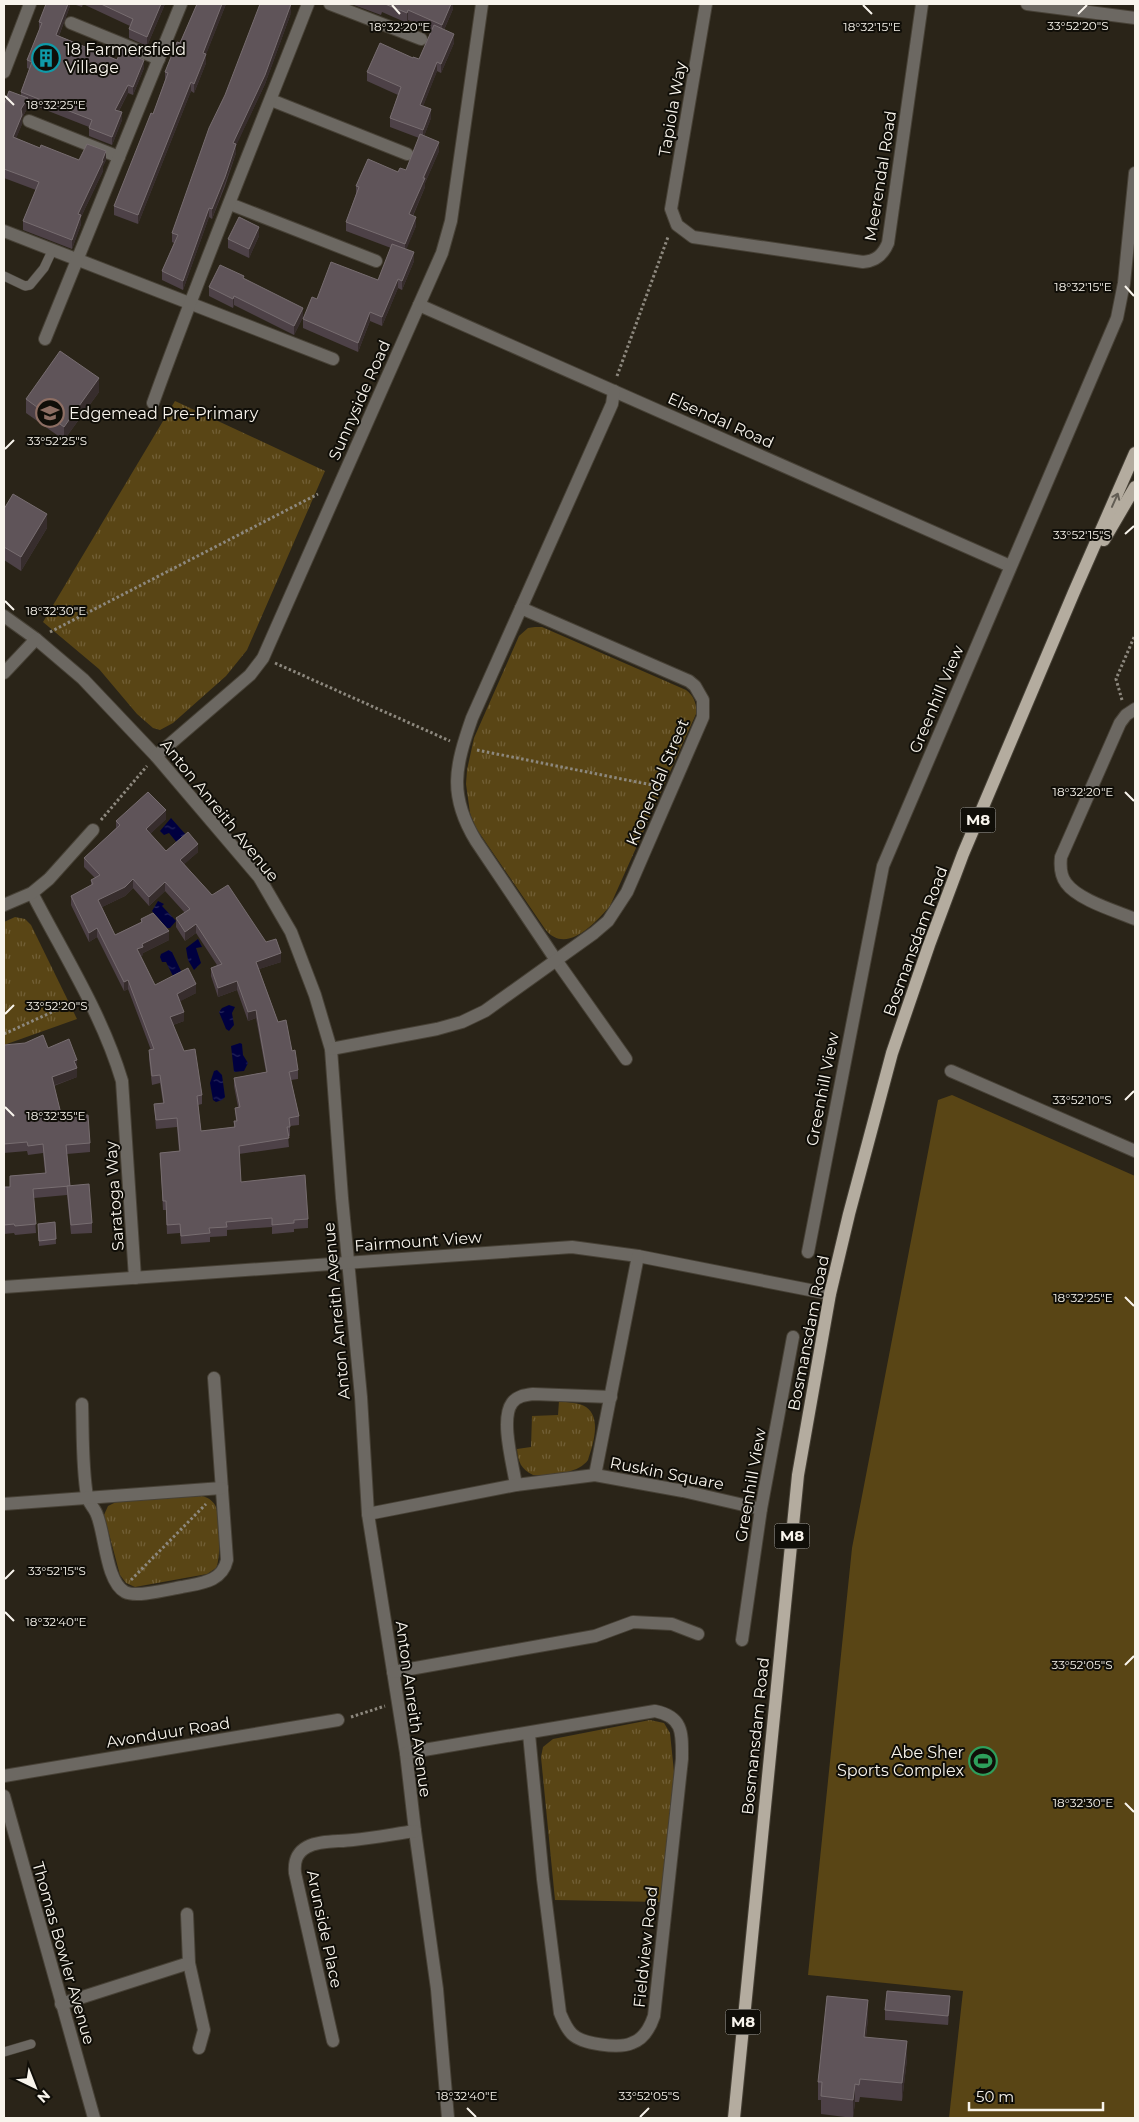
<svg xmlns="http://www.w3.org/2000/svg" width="1139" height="2122" viewBox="0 0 1139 2122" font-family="Montserrat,sans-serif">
  <defs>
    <pattern id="grass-tufts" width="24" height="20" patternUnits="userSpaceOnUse" patternTransform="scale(1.25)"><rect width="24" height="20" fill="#594515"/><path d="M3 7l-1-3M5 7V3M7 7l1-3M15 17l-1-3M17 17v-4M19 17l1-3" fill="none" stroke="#726037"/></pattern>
    <pattern id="water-ripples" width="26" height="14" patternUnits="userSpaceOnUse" patternTransform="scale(1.25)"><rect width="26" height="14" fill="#00003f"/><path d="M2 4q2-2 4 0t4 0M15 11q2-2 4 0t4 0" fill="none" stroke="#26265b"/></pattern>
  </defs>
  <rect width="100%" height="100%" fill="#2a2418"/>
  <!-- grass -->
  <g fill="url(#grass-tufts)">
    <polygon points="175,401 325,471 247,650 226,676 173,723 160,730 153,728 137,714 99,669 43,622"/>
    <path d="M535 627H542L686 690C694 696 697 704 696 714L610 906C595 923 566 956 545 929L476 828 470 813 466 784 467 770 474 738 519 636 528 628Z"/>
    <polygon points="15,917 25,919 31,925 77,1019 4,1045 4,922"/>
    <path d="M559 1401C568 1403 579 1402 586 1407 602 1418 593 1445 588 1460 578 1474 549 1476 533 1475 521 1469 518 1462 517 1449L531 1447 532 1416 558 1415Z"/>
    <path d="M202 1496C207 1497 212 1500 215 1505 220 1514 221 1559 216 1568L207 1574 135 1587 126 1583 120 1575 104 1515 108 1506 118 1501Z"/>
    <polygon points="650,1720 664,1723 670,1733 674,1772 661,1902 555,1900 541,1757 543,1747 553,1739"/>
  </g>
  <!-- pitch -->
  <polygon fill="#594515" points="952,1095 1135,1176 1135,2118 949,2118 963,1991 808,1975 852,1548 938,1100"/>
  <!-- water -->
  <g fill="url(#water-ripples)">
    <polygon points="171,818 187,836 178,844 169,833 164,835 160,831"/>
    <polygon points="158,901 164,904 162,906 176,921 170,928 167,928 152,911"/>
    <polygon points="198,939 202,947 196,948 201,963 194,970 188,960 186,948"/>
    <polygon points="169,950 172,952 181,971 181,973 173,976 166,962 162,962 160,957 161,954"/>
    <polygon points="229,1005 235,1007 232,1013 234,1025 229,1031 226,1029 219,1012 222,1008"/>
    <polygon points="240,1043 242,1044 243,1055 248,1063 244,1071 234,1072 231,1046"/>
    <polygon points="217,1070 222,1075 225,1097 222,1100 216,1102 213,1100 210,1083 214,1071"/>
  </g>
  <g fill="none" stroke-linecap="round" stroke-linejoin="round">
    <defs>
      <g id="service">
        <polyline points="4,276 25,286 30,285 44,268 52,251"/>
        <polyline points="4,2052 31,2044"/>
      </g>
      <g id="minor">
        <polyline points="330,4 421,39"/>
        <path d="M706 4 671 209 677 225 693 237 863 262C876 261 883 255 888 243L922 4"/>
        <polyline points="1027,4 1135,18"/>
        <polyline points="71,23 159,59"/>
        <polyline points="4,72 30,4"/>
        <polyline points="271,100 407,154"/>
        <polyline points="29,121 119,157"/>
        <polyline points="230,204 376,261"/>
        <polyline points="4,231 333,359"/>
        <polyline points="419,305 1010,566"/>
        <polyline points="45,339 181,4"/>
        <path d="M614 391 612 404 472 718C455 767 448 795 476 841L556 960 626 1059"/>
        <path d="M153 403C201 269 256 137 308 4"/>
        <polyline points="4,616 36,639 83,679 156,756 259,877 291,932 315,995 331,1049 342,1198 361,1397 368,1514 406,1753 415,1831 437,1989 448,2118"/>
        <polyline points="4,673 36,639"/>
        <path d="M1135 709 1126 715 1120 723 1061 857C1060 866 1060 875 1066 883 1078 900 1116 911 1135 919"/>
        <polyline points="156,756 250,675 263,658 419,305 442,253 451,221 482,4"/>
        <path d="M32 893C64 955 102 1014 122 1081L135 1278"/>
        <polyline points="4,905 32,893 49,879 93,830"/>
        <polyline points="331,1049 437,1029 462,1022 485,1011 594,933 608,921 627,892 703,717 703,700 695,686 689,681 521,608"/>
        <polyline points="951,1071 1135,1151"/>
        <polyline points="808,1252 883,866 1117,318 1124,283 1135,173"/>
        <polyline points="4,1287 572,1247 638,1256 830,1294"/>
        <path d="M82 1404C83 1434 82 1466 87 1496 88 1503 95 1508 97 1515 105 1534 106 1582 125 1592 137 1598 169 1589 182 1587 201 1583 222 1582 227 1560L214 1378"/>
        <polyline points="595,1475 638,1256"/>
        <path d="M516 1485C513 1465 500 1419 512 1403 517 1396 525 1395 533 1394L611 1397"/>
        <polyline points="4,1504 222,1488"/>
        <polyline points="368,1514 516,1485 595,1475 683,1491 761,1509"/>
        <polyline points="742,1640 761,1509 793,1337"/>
        <polyline points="393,1672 595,1636 633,1622 672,1624 698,1634"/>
        <path d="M406 1753 655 1711C684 1717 682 1734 682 1759L654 2016C650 2028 644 2039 632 2043 619 2049 582 2044 572 2034 566 2028 563 2020 560 2013L543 1879 529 1734"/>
        <polyline points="4,1776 338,1720"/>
        <polyline points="4,1796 94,2118"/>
        <polyline points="187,1914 189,1963 204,2030 199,2048"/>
        <polyline points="61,2004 189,1963"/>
        <path d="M333 2041 295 1873C294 1862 296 1853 307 1847 320 1840 338 1842 353 1840 374 1838 394 1834 415 1831"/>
      </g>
      <g id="primary">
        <polyline points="1104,540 1135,487"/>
        <polyline points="734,2118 798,1475 830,1294 849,1214 892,1053 929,945 963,854 1074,592 1135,453"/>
      </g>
    </defs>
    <!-- service casing -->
    <use href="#service" stroke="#474136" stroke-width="10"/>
    <!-- minor casing -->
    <use href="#minor" stroke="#474136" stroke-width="14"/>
    <!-- primary casing -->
    <use href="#primary" stroke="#474136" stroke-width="14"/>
    <!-- path -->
    <g stroke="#8d887e" stroke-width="3" stroke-dasharray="2.5 2.5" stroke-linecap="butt">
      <polyline points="617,376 668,237"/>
      <polyline points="50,632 318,494"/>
      <polyline points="275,663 450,741"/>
      <polyline points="1122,700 1116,679 1135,635"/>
      <polyline points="477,750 657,786"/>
      <polyline points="101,820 147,766"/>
      <polyline points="4,1034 74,1002"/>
      <polyline points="131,1580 206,1504"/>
      <polyline points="351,1717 385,1706"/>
    </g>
    <!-- service -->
    <use href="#service" stroke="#6c6862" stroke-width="9"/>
    <!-- minor -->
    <use href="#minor" stroke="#6c6862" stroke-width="12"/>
    <!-- primary -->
    <use href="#primary" stroke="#b4ac9f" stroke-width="12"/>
  </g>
  <!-- wall -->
  <g fill="#4d4147" fill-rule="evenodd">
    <polygon points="70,4 70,6 59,36 117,60 141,59 144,68 133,95 128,93 119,111 122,120 112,145 89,136 89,127 28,103 28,107 22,118 22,124 16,138 40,148 79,160 106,160 103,166 103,171 81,217 81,224 72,249 23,230 23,221 36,190 4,178 4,105 21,95 21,92 29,69 27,68 27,60 39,30 39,22"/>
    <polygon points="73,4 165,4 147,46 129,38 129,29 130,26 83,4 82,7"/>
    <polygon points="196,4 226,4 206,54 206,63 194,93 191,91 138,224 114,215 114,206 153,114 165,80 165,72 180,43 196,7"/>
    <polygon points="351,4 453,4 453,9 444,30 454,43 441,73 437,71 423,106 431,118 424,136 439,151 425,183 425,187 413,216 416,226 406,249 414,261 402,290 398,288 382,326 370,321 358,352 303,328 303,319 317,299 378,280 391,248 346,231 346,222 356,194 356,186 398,172 406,170 419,138 390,127 390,118 398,95 367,81 367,72 413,58 419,59 432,30 408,20 407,23 382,12 381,15"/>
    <polygon points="291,13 265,84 236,145 236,153 225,186 212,219 209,217 183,290 162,280 162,271 174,243 172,242 172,233"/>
    <polygon points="259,236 249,258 228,248 228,239"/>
    <polygon points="244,279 303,317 294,335 234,305 233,308 209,296 209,287"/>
    <polygon points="99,392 64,440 26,413 26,399"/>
    <polygon points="4,509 47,528 21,571 4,560"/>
    <path d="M166 819 150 834 166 851 198 852 184 864 212 895 266 942 281 962 259 969 278 1022 292 1051 298 1070V1079L291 1080 299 1116V1125L290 1126V1136H288L289 1147 239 1154 241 1182 308 1219V1228L294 1229V1232L272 1234V1227L227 1230V1236L210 1237V1242L181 1244 180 1233 167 1234 166 1210H163L160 1153 179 1151 177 1127 156 1129 154 1104 163 1103 160 1083 152 1085 149 1059V1050H151L128 989 124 991 97 937 89 942 71 905V896L91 886V880L95 878 84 867V858L116 828V821ZM133 888 149 906 165 891 185 913 176 918V927L185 941 196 933 217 965 211 968V976L218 997 237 990 248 1021 256 1018 266 1072 234 1078V1086L238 1107 235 1108 236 1121H234V1127L201 1131 198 1105 202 1104V1095L173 1025 184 1021 180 1001 196 993 155 985 141 956 143 955V953L169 940 141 919V922L115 935 102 907 125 896Z"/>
    <polygon points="4,1045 48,1048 77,1060 77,1077 54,1086 62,1118 90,1143 90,1152 67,1154 70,1186 92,1223 92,1233 71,1234 67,1195 34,1198 36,1233 15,1235 14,1233 4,1234 4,1187 10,1187 10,1176 45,1173 43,1153 28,1155 27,1151 4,1153"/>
    <polygon points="55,1222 56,1244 39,1246 38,1224"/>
    <polygon points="950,2005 948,2025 885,2020 885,2010"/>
    <polygon points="868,2018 866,2037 907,2059 902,2101 860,2097 859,2102 855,2102 853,2118 821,2114 821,2100 818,2100 818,2082"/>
  </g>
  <!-- shaded-wall -->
  <g fill="#372d2d">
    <polygon points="68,4 70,4 70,6 56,43 56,35"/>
    <polygon points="161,4 165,4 147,46 147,37"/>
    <polygon points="222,4 226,4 205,57 206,54 206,63 194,93 194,84 203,53"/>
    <polygon points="291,4 291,13 265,84 236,146 236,153 212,219 212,209 233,143"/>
    <polygon points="451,4 453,4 453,9 442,34 442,25"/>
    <polygon points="408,10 408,20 407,23 407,13"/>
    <polygon points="454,34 454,43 441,73 441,64"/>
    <polygon points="144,60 144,68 133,95 133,87"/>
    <polygon points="437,62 437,71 420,114 420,105"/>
    <polygon points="191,82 191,91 138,224 138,215"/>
    <polygon points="128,85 128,93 115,118 115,110"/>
    <polygon points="28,98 28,107 22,118 22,124 13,146 13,137 21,109"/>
    <polygon points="431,109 431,118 423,139 423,130"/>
    <polygon points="122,112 122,120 112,145 112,137"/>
    <polygon points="439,142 439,151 425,183 425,187 409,224 409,214"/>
    <polygon points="106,151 106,160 103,166 103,171 81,217 81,224 72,249 72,240 78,214"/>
    <polygon points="209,208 209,217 183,290 183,281"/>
    <polygon points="416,217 416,226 405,253 405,244"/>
    <polygon points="259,227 259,236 249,258 249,249"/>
    <polygon points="414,252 414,261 402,290 402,281"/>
    <polygon points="398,279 398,288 382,326 382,317"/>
    <polygon points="234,296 234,305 233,308 233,299"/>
    <polygon points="303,308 303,317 294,335 294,326"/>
    <polygon points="370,312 370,321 358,352 358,343"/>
    <polygon points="99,378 99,392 64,440 64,427"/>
    <polygon points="47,514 47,528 21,571 21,557"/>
    <polygon points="166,810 166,819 146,838 146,829"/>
    <polygon points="198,844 198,852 180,868 180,860"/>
    <polygon points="133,879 133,888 125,896 98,909 98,900"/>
    <polygon points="165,882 165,891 149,906 149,897"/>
    <polygon points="196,924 196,933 185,941 185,932"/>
    <polygon points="97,928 97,937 89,942 89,933"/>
    <polygon points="169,931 169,940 143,953 143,955 137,958 137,949 142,944"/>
    <polygon points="281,953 281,962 256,970 256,962"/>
    <polygon points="128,980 128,989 124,991 124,982"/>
    <polygon points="237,981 237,990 218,997 218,988"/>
    <polygon points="196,984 196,993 177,1003 177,994"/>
    <polygon points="256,1010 256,1018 248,1021 248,1012"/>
    <polygon points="184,1012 184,1021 170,1026 170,1017"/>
    <polygon points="77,1060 77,1077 52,1086 52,1077 74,1061"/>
    <polygon points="950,1996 950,2005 948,2025 948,2016"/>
    <polygon points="868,2000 868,2018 864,2054 864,2037"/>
    <polygon points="907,2041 907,2059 902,2101 902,2083"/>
    <polygon points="855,2084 855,2102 853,2118 853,2100"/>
  </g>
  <!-- building -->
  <g fill="#5f5459" stroke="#776d70" fill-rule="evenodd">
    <polygon points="46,4 68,4 56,35 117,60 123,45 141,52 139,58 144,60 133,87 128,85 115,110 122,112 112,137 89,128 92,120 21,92 32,62 27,60 42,23 39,22"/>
    <polygon points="101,4 161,4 147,37 129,29 133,19"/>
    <polygon points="197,4 222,4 203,53 206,54 194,84 191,82 138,215 114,206 151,113 153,114 168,73 165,72 177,42 180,43"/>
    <polygon points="260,4 291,4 265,75 233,143 236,144 225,177 212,209 209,208 183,281 162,271 178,235 172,233 209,128 225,95"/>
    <polygon points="385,4 451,4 442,25 408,10 407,13"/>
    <polygon points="434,25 454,34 441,64 437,62 420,105 431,109 423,130 390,118 401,87 367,72 380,43 413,58 413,57 419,59"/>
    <polygon points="9,91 28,98 21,109 22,115 13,137 40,148 41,145 79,160 87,144 106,151 102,161 103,161 78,214 81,215 72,240 23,221 39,182 4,169 4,105"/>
    <polygon points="420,134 439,142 423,178 425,178 409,214 416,217 405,244 346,222 359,187 356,186 368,159 398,172 400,168 406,170"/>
    <polygon points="239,217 259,227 249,249 228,239"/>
    <polygon points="392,244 414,252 402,281 398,279 382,317 370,312 358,343 303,319 312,297 317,299 331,262 378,280"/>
    <polygon points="220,265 244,276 243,278 303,308 294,326 234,296 233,299 209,287"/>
    <polygon points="60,351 99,378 64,427 26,399"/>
    <polygon points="13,494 47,514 21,557 4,547 4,509"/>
    <path d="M148 792 166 810 146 829 166 851 188 832 198 844 180 860 212 895 228 885 266 942 276 939 281 953 256 962 278 1022 286 1020 292 1051 295 1050 298 1070 289 1072 299 1116 289 1118 290 1127H287L289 1138 239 1146 241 1182 305 1175 308 1219 294 1220V1223L272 1225V1218L226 1222 227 1227 209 1228 210 1233 181 1236 180 1224 167 1225 166 1201H163L160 1153 180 1151 177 1118 156 1120 154 1104 164 1103 160 1075 152 1076 149 1050 154 1049 128 980 124 982 97 928 89 933 71 896 93 884 91 880 100 875 84 858 120 825 116 821ZM133 879 149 897 165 882 190 909 176 918 185 932 196 924 222 964 211 968 218 988 237 981 248 1012 256 1010 267 1072 234 1078 240 1107 235 1108 237 1121H234L235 1127 201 1131 197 1096 202 1095 195 1049 184 1051 170 1017 184 1012 177 994 196 984 188 968 155 985 137 949 143 947 142 944 169 931 153 913 141 919 142 922 115 935 98 900 125 887Z"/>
    <polygon points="43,1035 48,1048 69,1039 77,1060 74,1061 77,1068 52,1077 62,1118 88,1115 90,1143 66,1145 70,1186 33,1189 36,1224 15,1226 14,1224 4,1225 4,1187 10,1187 10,1176 46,1173 43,1144 28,1146 27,1142 4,1144 4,1045 25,1043"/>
    <polygon points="89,1184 92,1223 71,1225 67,1186"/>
    <polygon points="55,1222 56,1239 39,1241 38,1224"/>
    <polygon points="887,1991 950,1996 948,2016 885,2010"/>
    <polygon points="827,1996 868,2000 864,2037 907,2041 902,2083 860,2079 859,2085 855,2084 853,2100 821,2096 822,2082 818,2082"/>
  </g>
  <!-- one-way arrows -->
  <defs><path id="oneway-shaft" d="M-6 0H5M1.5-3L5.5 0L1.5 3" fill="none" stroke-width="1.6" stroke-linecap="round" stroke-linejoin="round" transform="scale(1.25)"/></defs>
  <use stroke="#625d54" href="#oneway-shaft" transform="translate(1115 500) rotate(-66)"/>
  <!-- ticks -->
  <path fill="none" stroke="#f8f4ec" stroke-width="2" d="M392 5 400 14M863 5 872 14M1078 14 1087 5M5 96 14 105M1125 286 1134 296M5 449 14 440M1125 534 1134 526M5 601 14 610M1125 792 1134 801M5 1014 14 1005M1125 1100 1134 1091M5 1107 14 1116M1125 1297 1134 1306M5 1579 14 1570M5 1612 14 1621M1125 1665 1134 1656M1125 1803 1134 1812M467 2108 476 2117M640 2117 649 2108"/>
  <!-- icons -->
  <defs>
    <symbol id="building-ring" viewBox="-11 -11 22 22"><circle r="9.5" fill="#100e08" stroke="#0f9aa8" stroke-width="1.5"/><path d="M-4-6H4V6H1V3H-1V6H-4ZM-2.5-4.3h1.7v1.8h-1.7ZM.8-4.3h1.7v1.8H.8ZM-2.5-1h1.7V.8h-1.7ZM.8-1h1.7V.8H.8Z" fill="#0f9aa8"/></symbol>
    <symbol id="school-ring" viewBox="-11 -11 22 22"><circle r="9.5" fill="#100e08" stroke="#8d6e63" stroke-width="1.5"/><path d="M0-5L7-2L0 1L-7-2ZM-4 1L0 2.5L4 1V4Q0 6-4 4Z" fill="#8d6e63"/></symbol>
    <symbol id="stadium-ring" viewBox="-11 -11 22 22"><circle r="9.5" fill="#100e08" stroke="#2e9e5b" stroke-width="1.5"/><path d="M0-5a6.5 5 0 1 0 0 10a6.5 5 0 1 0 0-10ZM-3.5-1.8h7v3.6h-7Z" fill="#2e9e5b"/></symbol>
  </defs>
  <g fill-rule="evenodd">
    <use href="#building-ring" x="30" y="42" width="32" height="32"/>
    <use href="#school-ring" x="34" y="397" width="32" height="32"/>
    <use href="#stadium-ring" x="967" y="1745" width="32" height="32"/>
  </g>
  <g text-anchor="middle" stroke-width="4" stroke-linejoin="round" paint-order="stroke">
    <!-- shield labels -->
    <g fill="#100e08" stroke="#b2afa8" stroke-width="1">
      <rect x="960.5" y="807.5" width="35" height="25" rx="4"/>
      <rect x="774.5" y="1523.5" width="35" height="25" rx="4"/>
      <rect x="725.5" y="2009.5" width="35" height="25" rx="4"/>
    </g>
    <g font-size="15" font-weight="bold" fill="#f8f4ec">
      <text x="978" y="825">M8</text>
      <text x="792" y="1541">M8</text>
      <text x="743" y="2027">M8</text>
    </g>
    <!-- poi labels -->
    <g font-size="16" fill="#f8f4ec" stroke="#100e08" text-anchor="start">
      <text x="65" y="55">18 Farmersfield<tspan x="65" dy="18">Village</tspan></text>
      <text x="69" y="419">Edgemead Pre-Primary</text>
      <text x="964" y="1758" text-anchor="end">Abe Sher<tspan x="964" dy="18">Sports Complex</tspan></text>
    </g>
    <!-- street labels -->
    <g font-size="16" fill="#f8f4ec" stroke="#100e08">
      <text transform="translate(672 109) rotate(-80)" y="6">Tapiola Way</text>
      <text transform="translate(880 176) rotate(-81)" y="6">Meerendal Road</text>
      <text transform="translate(359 400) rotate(-66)" y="6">Sunnyside Road</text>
      <text transform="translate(721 420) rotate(24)" y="6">Elsendal Road</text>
      <text transform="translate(936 699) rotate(-67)" y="6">Greenhill View</text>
      <text transform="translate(657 782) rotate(-67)" y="6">Kronendal Street</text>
      <text transform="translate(220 810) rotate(51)" y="6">Anton Anreith Avenue</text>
      <text transform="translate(915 941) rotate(-70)" y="6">Bosmansdam Road</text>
      <text transform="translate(822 1089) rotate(-79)" y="6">Greenhill View</text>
      <text transform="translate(114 1196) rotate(-94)" y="6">Saratoga Way</text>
      <text transform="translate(418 1241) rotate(-4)" y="6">Fairmount View</text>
      <text transform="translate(336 1311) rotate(-95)" y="6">Anton Anreith Avenue</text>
      <text transform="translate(808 1333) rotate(-79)" y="6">Bosmansdam Road</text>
      <text transform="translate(667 1473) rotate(11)" y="6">Ruskin Square</text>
      <text transform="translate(750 1485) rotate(-80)" y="6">Greenhill View</text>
      <text transform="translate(414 1709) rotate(82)" y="6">Anton Anreith Avenue</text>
      <text transform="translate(168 1732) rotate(-9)" y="6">Avonduur Road</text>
      <text transform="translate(755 1736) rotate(-84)" y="6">Bosmansdam Road</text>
      <text transform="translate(325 1929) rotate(78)" y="6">Arunside Place</text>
      <text transform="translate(645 1947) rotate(-84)" y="6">Fieldview Road</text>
      <text transform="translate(64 1953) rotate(74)" y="6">Thomas Bowler Avenue</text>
    </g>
  </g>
  <g font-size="12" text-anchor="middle" fill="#f8f4ec" stroke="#100e08" stroke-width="4" stroke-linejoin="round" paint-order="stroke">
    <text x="1078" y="30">33°52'20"S</text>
    <text x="400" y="31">18°32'20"E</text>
    <text x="872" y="31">18°32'15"E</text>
    <text x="56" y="109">18°32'25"E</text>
    <text x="1083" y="291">18°32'15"E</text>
    <text x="57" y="445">33°52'25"S</text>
    <text x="1082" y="539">33°52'15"S</text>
    <text x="56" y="615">18°32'30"E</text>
    <text x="1083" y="796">18°32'20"E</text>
    <text x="57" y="1010">33°52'20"S</text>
    <text x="1082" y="1104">33°52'10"S</text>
    <text x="56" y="1120">18°32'35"E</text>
    <text x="1083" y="1302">18°32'25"E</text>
    <text x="57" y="1575">33°52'15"S</text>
    <text x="56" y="1626">18°32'40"E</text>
    <text x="1082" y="1669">33°52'05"S</text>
    <text x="1083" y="1807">18°32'30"E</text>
    <text x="467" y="2100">18°32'40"E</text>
    <text x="649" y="2100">33°52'05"S</text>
  </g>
  <!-- border -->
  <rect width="1139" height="2122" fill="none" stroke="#f8f4ec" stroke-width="10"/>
  <!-- north arrow -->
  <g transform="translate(35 2087) rotate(137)" stroke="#100e08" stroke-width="4" paint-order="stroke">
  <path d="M0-4L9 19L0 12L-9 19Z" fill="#f8f4ec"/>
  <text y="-8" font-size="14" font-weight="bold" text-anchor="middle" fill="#f8f4ec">N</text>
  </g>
  <!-- scale -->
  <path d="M969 2102v8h134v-8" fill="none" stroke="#f8f4ec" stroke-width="2.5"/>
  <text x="976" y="2102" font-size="15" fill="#f8f4ec" stroke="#100e08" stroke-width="4" paint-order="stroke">50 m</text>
</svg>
